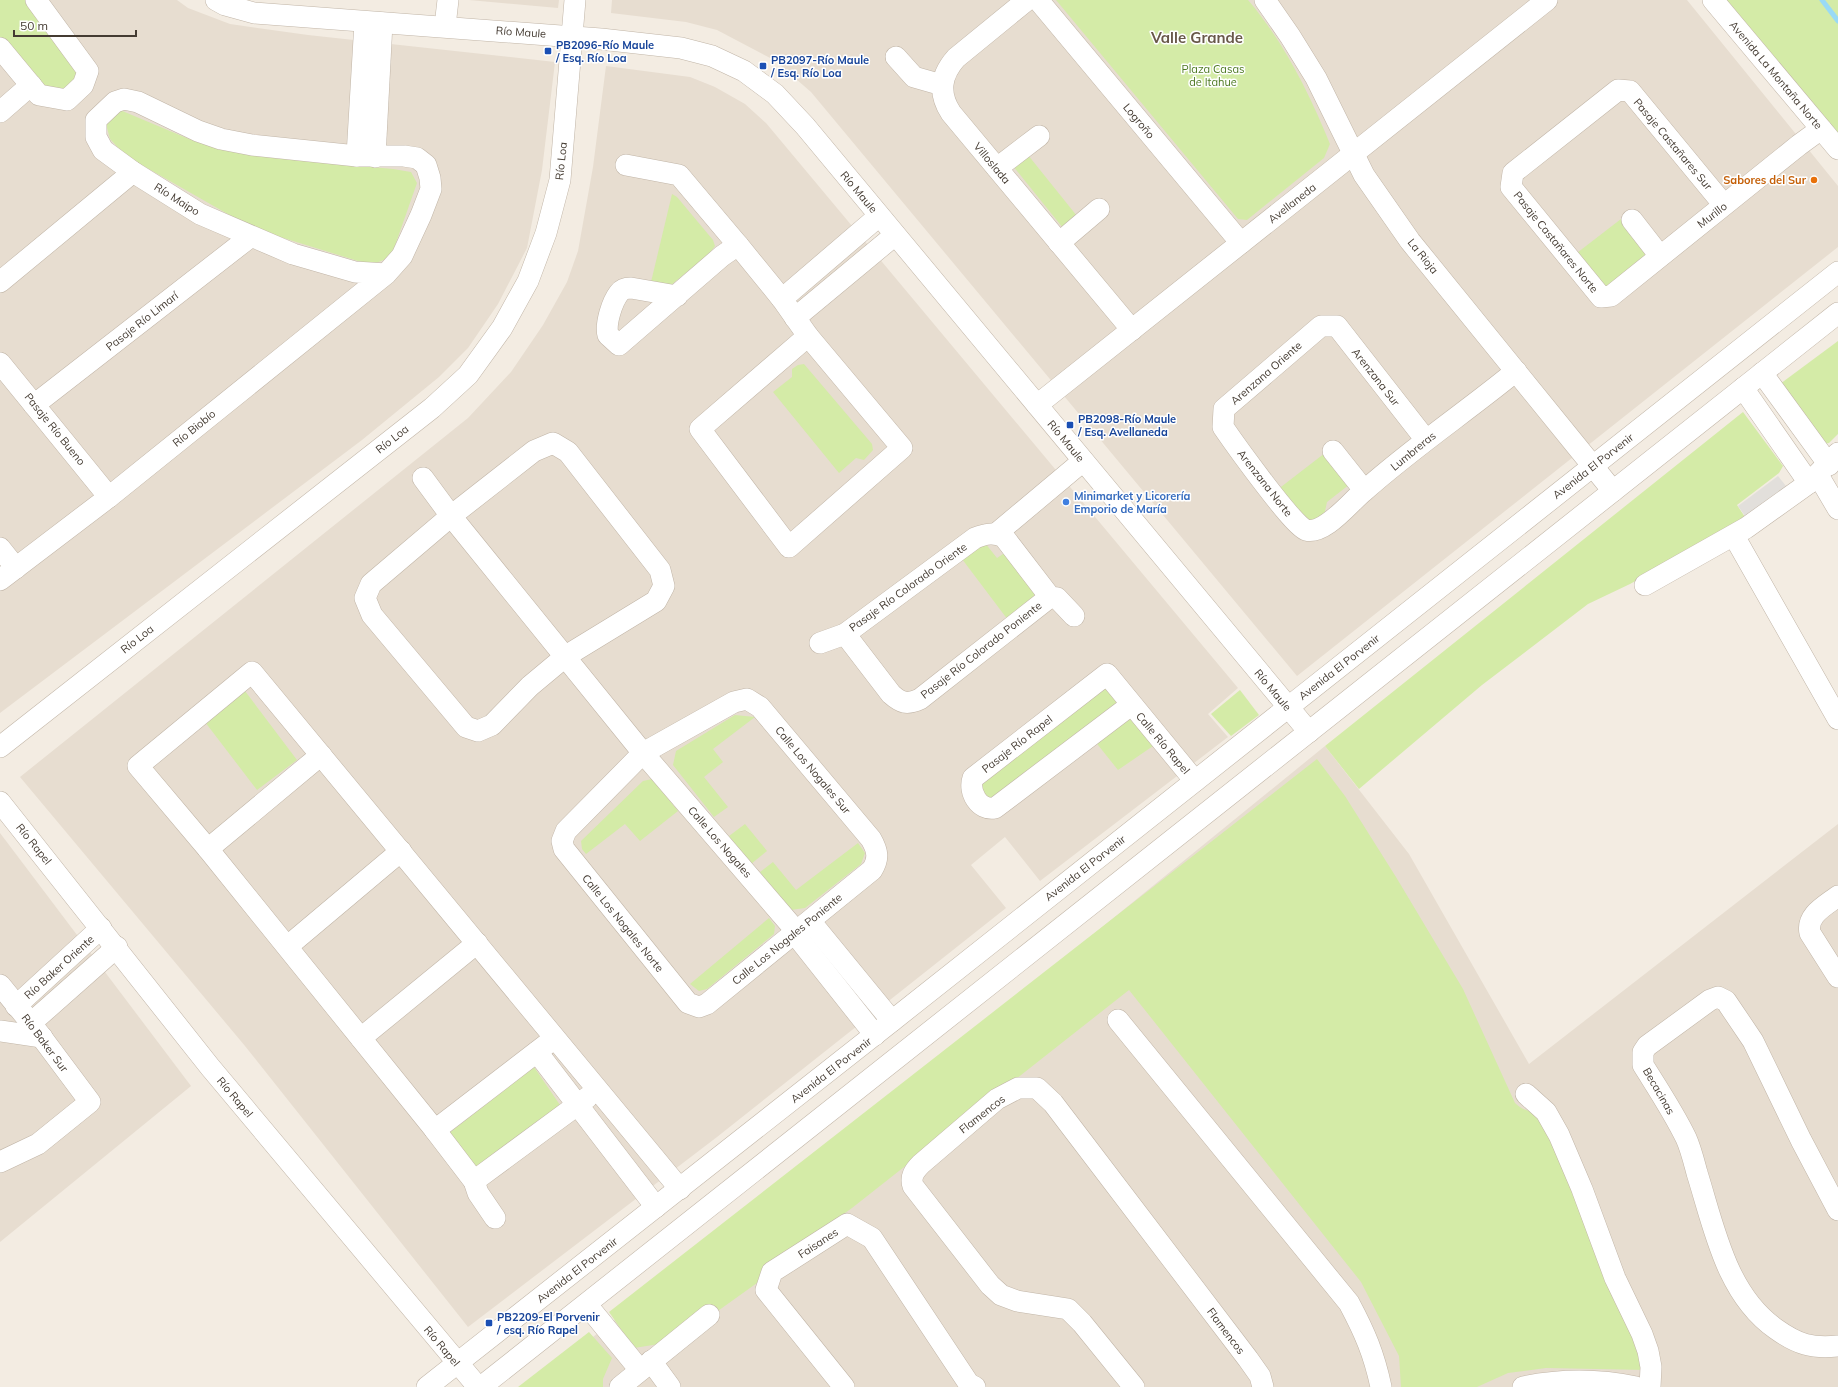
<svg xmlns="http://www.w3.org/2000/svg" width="1838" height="1387" viewBox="0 0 1838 1387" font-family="Mulish,sans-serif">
  <rect width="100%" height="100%" fill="#f3ece2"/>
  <!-- residential -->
  <g fill="#e7ddd0">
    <polygon points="0,0 177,0 188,8 230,24 308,35 555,62 542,170 527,248 498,304 468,348 439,377 362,440 0,713"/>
    <polygon points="469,0 559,0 558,8"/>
    <polygon points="612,0 1687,0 1838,186 1838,247 1297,676 811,92 774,60 717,30 686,22 611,13"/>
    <polygon points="606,66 690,77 715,87 745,104 766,123 1238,688 1208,714 1228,737 1040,881 1005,837 971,865 1006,908 717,1137 468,1327 245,1046 20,777 468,418 511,372 543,325 567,282 578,251 593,167"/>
    <polygon points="1325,746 1409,854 1529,1064 1838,824 1838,1387 528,1387 689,1263"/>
    <polygon points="0,833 191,1086 0,1242"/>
  </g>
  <!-- green -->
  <g fill="#d4eba7">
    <polygon points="0,0 27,0 83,72 66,96 41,93 0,43"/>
    <path d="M1056 0H1248C1284 42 1309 93 1330 144L1324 158 1247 220 1238 219Z"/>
    <polygon points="1724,0 1838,0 1838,138"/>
    <polygon points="120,110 189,139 273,158 393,169 411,172 417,183 391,257 371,265 254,229 126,156 110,139 106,124"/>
    <polygon points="1028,155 1077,216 1063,228 1013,166"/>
    <polygon points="672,194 677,197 713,240 715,246 709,254 671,285 651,282"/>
    <polygon points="1621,219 1648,255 1610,288 1597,287 1573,256"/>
    <polygon points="1838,341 1838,434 1829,443 1824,444 1780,384"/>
    <polygon points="804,364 872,444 873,450 864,460 856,458 839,473 773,392 792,377 792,369 798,365"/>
    <polygon points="1743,412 1783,466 1779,473 1737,505 1745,517 1715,537 1630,584 1588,604 1482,685 1359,789 1325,746"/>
    <polygon points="1325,453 1350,484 1327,502 1324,516 1317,522 1302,521 1277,490"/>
    <polygon points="985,543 997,558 1006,552 1035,589 1034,601 1008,620 962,559"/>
    <polygon points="1093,687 1113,687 1156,744 1118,770 1086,730 999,798 984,799 980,775"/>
    <polygon points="1240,690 1259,715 1231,736 1211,714"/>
    <polygon points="245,691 297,760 257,790 205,722"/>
    <polygon points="735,715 755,717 713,749 723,762 704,777 728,807 714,817 673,765 676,751"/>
    <path d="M1317 759 1345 796 1396 877 1463 989 1515 1103C1524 1112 1531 1110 1542 1117L1648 1370 1546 1368 1508 1373 1477 1387H1401L1399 1356 1361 1282 1129 990 852 1208 770 1266 757 1283 715 1313 659 1344 634 1348 609 1312Z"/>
    <polygon points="652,779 678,811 640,841 625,824 586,854 582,849 581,841 643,781"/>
    <polygon points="745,824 767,851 751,864 729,836"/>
    <polygon points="858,843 865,853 861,864 805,908 791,910 760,872 773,862 796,890"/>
    <polygon points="769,918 775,926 774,934 707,989 699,991 690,984"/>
    <polygon points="534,1067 560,1105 476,1169 449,1133"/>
    <polygon points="589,1332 612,1358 603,1379 603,1387 518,1387"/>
  </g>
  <!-- parking -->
  <polygon fill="#e2dfdb" points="1778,476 1786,486 1745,516 1738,506"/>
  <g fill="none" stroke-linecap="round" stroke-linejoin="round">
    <!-- stream -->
    <polyline stroke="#99daf5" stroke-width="5" points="1822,0 1838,21"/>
    <defs>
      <g id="minor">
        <polyline points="216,0 225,5 254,13 601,39 681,48 712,56 744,71 775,94 805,126 1309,732"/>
        <path d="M1027 0 956 58C941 75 938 93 951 113L1132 330"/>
        <polyline points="1038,0 1241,243"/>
        <polyline points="1265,0 1290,36 1316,78 1364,175 1410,241 1613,491"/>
        <polyline points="1713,0 1838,149"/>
        <polyline points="445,26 448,0"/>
        <polyline points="0,48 39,95 67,100 83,85 88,71 36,0"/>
        <polyline points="896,57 914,77 942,85"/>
        <polyline points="0,112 31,85"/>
        <polyline points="357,156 365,22"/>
        <polyline points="375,157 382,23"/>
        <polyline points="626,165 679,175 738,245"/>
        <polyline points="997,168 1039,136"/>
        <polyline points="1724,205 1630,91 1618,90 1513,173 1511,187 1601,297 1611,296 1799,145 1821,129"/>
        <polyline points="1632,220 1660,256"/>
        <polyline points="1059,243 1099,209"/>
        <polyline points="0,282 133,172"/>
        <path d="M677 296 631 288C627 288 622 289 619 293 612 302 605 324 608 335L619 345 722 256 738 245 782 299 808 336"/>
        <polyline points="782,299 879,216"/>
        <polyline points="795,318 895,235"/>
        <polygon points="808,336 902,448 789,547 700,429"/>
        <polyline points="0,363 109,497"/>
        <polyline points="1762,373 1829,465"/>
        <polyline points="1743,388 1809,483"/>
        <polyline points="34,405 250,237"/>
        <polyline points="1037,405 1547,0"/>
        <path d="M1426 440 1337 326H1321L1224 409 1223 427C1234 443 1294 527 1306 530 1325 535 1350 502 1364 491 1412 448 1466 412 1516 371"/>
        <polygon points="553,443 568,452 660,570 664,586 656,601 566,656 530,686 492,725 478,731 466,727 372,615 365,598 371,584 451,516 534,451"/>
        <polyline points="1333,451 1364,490"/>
        <polyline points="1818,475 1838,509"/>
        <polyline points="423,478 451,516 643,753 797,932"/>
        <polyline points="997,533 1083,461"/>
        <polyline points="1734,536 1838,719"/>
        <polyline points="0,548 16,568"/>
        <polyline points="0,580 109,497 386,274 402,256 421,215 431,189 430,178 426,165 417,158 404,156 357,156 252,145 221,139 198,131 138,102 124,99 115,102 96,120 96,137 103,150 133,172 200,214 293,254 355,272 386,274"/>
        <polyline points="1645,585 1746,528 1809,483 1838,453"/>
        <path d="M845 634 891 694C901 703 907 705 920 699L1050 597"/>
        <path d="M820 643 845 634 975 538C985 534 994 532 1004 537L1050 597 1057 598 1074 616"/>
        <path d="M747 699 760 707 871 839C878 851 879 859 872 870L707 1004 699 1007 688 1003 564 849 562 841 566 831 643 753 734 702Z"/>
        <path d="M1131 705 995 808C979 811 968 792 973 778L1107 674 1195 781"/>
        <polyline points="0,747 432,408 468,375 502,328 528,281 546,233 560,180 575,0"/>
        <polyline points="0,802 210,1067 478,1387"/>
        <polyline points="208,849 321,755"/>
        <path d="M1838 896C1825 906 1806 915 1810 933L1838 977"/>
        <polyline points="810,921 892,1021"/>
        <polyline points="795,934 875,1035"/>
        <polyline points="288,946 401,851"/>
        <polyline points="0,985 31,1023 90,1102 38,1144 0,1162"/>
        <polyline points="16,1006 101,928"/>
        <path d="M1118 1020 1349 1303C1365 1333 1374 1354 1381 1387"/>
        <polyline points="31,1023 117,947"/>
        <polyline points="0,1031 42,1037"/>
        <polyline points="361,1038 477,943"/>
        <polyline points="537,1052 656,1207"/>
        <polyline points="1526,1094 1546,1112 1559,1135 1582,1189 1615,1278 1642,1334 1648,1351 1651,1367 1650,1387"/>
        <polyline points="435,1130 547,1044"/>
        <polyline points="474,1181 588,1097"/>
        <path d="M1838 1210 1801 1140 1753 1041 1726 1001 1718 997 1710 1000 1647 1046 1643 1052V1065C1658 1089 1674 1113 1686 1138 1691 1149 1694 1162 1697 1173 1714 1227 1726 1294 1776 1329 1797 1344 1812 1349 1838 1346"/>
        <polyline points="495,1218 478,1193 474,1181 435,1130 208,849 138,766 252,672 680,1189"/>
        <polyline points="587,1305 640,1370"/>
        <polyline points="651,1361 670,1387"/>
        <polyline points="427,1387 892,1021 1838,272"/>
        <polyline points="481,1387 1838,313"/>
        <polyline points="620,1387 709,1315"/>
        <polyline points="844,1387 766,1290 772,1272 847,1224 872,1238 969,1384 975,1387"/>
        <path d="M1134 1387 1082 1323 1068 1309 1017 1301 1001 1295 990 1285 913 1186C910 1177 914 1171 921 1164L997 1099 1018 1088H1037L1053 1103 1248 1359 1260 1376 1263 1387"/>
        <path d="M1523 1387C1561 1379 1598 1379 1636 1387"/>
      </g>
    </defs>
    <!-- minor casing -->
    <use href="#minor" stroke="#c1b5a7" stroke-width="22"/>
    <!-- minor -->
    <use href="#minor" stroke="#fff" stroke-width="21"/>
  </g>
  <!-- markers -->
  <g fill="#1a4fb4" stroke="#fff" stroke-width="1.5">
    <rect x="544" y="47" width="8" height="8" rx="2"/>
    <rect x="759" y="62" width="8" height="8" rx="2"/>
    <rect x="1066" y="421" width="8" height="8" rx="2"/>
    <rect x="485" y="1319" width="8" height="8" rx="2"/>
  </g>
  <circle fill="#e8710a" stroke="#fff" stroke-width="1.5" cx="1814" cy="180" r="4"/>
  <circle fill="#3f7fe0" stroke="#fff" stroke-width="1.5" cx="1066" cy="502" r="4"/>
  <g text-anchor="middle" stroke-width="3" stroke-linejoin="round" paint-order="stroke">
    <!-- street labels -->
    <g font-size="11" fill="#443b32" stroke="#fff">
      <text transform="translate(521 32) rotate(4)" y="4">Río Maule</text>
      <text transform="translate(1776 75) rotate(50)" y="4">Avenida La Montaña Norte</text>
      <text transform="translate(1139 121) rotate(50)" y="4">Logroño</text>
      <text transform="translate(1673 144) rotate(50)" y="4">Pasaje Castañares Sur</text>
      <text transform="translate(561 161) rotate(-84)" y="4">Río Loa</text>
      <text transform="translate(992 163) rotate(50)" y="4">Villoslada</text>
      <text transform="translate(859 192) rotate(50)" y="4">Río Maule</text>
      <text transform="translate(177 199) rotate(32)" y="4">Río Maipo</text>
      <text transform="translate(1292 203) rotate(-38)" y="4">Avellaneda</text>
      <text transform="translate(1712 215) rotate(-38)" y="4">Murillo</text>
      <text transform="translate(1556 242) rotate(51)" y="4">Pasaje Castañares Norte</text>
      <text transform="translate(1423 256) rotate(51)" y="4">La Rioja</text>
      <text transform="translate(142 321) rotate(-38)" y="4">Pasaje Río Limarí</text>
      <text transform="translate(1266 373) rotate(-41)" y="4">Arenzana Oriente</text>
      <text transform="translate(1376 377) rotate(52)" y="4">Arenzana Sur</text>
      <text transform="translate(194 428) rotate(-39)" y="4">Río Biobío</text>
      <text transform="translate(55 429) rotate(51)" y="4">Pasaje Río Bueno</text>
      <text transform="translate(392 439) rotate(-38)" y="4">Río Loa</text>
      <text transform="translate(1066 441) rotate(50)" y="4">Río Maule</text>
      <text transform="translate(1413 451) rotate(-39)" y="4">Lumbreras</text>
      <text transform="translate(1593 466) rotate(-38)" y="4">Avenida El Porvenir</text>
      <text transform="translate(1265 483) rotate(52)" y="4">Arenzana Norte</text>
      <text transform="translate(908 587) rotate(-36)" y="4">Pasaje Río Colorado Oriente</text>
      <text transform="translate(137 639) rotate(-38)" y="4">Río Loa</text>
      <text transform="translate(981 650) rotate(-38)" y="4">Pasaje Río Colorado Poniente</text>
      <text transform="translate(1339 667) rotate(-38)" y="4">Avenida El Porvenir</text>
      <text transform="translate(1273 690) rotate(50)" y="4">Río Maule</text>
      <text transform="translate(1163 743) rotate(50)" y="4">Calle Río Rapel</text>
      <text transform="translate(1017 744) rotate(-38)" y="4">Pasaje Río Rapel</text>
      <text transform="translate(813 770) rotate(50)" y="4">Calle Los Nogales Sur</text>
      <text transform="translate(720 842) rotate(49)" y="4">Calle Los Nogales</text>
      <text transform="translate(34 844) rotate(51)" y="4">Río Rapel</text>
      <text transform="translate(1085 868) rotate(-38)" y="4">Avenida El Porvenir</text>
      <text transform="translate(623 923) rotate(51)" y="4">Calle Los Nogales Norte</text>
      <text transform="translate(787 939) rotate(-39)" y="4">Calle Los Nogales Poniente</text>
      <text transform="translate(59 967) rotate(-42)" y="4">Río Baker Oriente</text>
      <text transform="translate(45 1043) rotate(53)" y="4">Río Baker Sur</text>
      <text transform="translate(831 1070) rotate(-38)" y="4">Avenida El Porvenir</text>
      <text transform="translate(1659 1091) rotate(60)" y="4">Becacinas</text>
      <text transform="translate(235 1097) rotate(50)" y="4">Río Rapel</text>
      <text transform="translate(982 1114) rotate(-38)" y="4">Flamencos</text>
      <text transform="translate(818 1243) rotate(-33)" y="4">Faisanes</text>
      <text transform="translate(577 1270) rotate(-38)" y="4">Avenida El Porvenir</text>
      <text transform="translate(1226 1331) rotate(53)" y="4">Flamencos</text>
      <text transform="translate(442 1346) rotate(50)" y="4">Río Rapel</text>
    </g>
    <!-- transit labels -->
    <g font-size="11" font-weight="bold" fill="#164399" stroke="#fff" text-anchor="start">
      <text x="556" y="49">PB2096-Río Maule<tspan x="556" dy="13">/ Esq. Río Loa</tspan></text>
      <text x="771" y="64">PB2097-Río Maule<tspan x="771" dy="13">/ Esq. Río Loa</tspan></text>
      <text x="1078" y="423">PB2098-Río Maule<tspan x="1078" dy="13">/ Esq. Avellaneda</tspan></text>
      <text x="497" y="1321">PB2209-El Porvenir<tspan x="497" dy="13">/ esq. Río Rapel</tspan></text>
    </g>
    <!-- park labels -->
    <g font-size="11" fill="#4d7922" stroke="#fff">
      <text x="1213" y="73">Plaza Casas<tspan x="1213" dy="13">de Itahue</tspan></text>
    </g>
    <!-- food labels -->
    <g font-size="11" font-weight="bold" fill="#c56008" stroke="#fff" text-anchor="end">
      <text x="1806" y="184">Sabores del Sur</text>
    </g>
    <!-- shop labels -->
    <g font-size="11" font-weight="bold" fill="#366cbe" stroke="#fff" text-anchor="start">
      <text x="1074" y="500">Minimarket y Licorería<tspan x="1074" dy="13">Emporio de María</tspan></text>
    </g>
    <!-- district labels -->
    <g font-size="15" font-weight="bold" fill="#685849" stroke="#fff">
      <text x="1197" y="43">Valle Grande</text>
    </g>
  </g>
  <!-- scale -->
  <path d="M14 30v6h122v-6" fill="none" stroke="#443b32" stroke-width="2"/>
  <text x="20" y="30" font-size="12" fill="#443b32" stroke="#ffffff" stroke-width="3" paint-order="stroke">50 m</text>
</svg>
